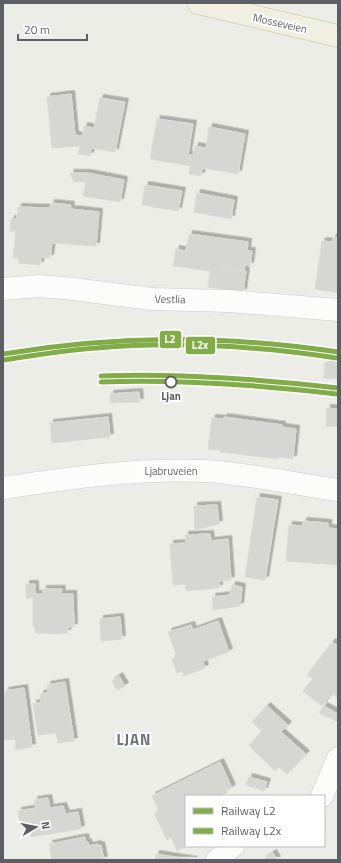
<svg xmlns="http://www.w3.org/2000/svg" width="341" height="863" viewBox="0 0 341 863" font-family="'Titillium Web',sans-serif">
  <defs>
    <filter id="shadow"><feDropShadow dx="3.5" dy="-3.5" stdDeviation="0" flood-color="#0004"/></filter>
  </defs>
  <rect width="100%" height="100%" fill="#edede7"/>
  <!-- building -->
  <g fill="#d6d6d2" stroke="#dcdcd6" filter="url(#shadow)">
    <polygon points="71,94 75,135 82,136 84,126 94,128 100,98 125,102 115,152 91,148 90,156 78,154 80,146 52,148 47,97"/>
    <polygon points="157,119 193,124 188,155 193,155 195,146 206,148 209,127 245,134 238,174 202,168 201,176 189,174 190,166 150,159"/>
    <polygon points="70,173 87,173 124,180 120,202 83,196 86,182 74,182"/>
    <polygon points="145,185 182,191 178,211 142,205"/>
    <polygon points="197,193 234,200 231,219 194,212"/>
    <polygon points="51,203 71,205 70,209 99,212 96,246 52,243 50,258 41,257 40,265 18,263 19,258 13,258 16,231 10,231 11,219 17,219 18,207 50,208"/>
    <polygon points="189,234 248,242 247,251 252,251 250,266 245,265 244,271 224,268 223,273 173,266 176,249 186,251"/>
    <polygon points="333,237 338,238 338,293 315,289 322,241 332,242"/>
    <polygon points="224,268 246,271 243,292 208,287 210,271 223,273"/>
    <polygon points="325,362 338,363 338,379 324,378"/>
    <polygon points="139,392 140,402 111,403 110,394"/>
    <polygon points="327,408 338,409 338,427 326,426"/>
    <polygon points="108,417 110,437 52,443 50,423"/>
    <polygon points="224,417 282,425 282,427 296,429 293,459 278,457 278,459 220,452 220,450 208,449 212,418 224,419"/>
    <polygon points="257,497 278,500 265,580 245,577"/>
    <polygon points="217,505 219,524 195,530 194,506"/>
    <polygon points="303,521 328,523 328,528 338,529 338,565 286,561 289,525 303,526"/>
    <polygon points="210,534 211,541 228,539 231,580 219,581 219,588 186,591 185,584 173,585 170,544 186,543 185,535"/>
    <polygon points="26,584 35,584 35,594 43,594 43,589 62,589 61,594 73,594 74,627 68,627 67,633 60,633 60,634 35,633 35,627 33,627 33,598 26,598"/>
    <polygon points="232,585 242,587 240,606 213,610 212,597 230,595"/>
    <polygon points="120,617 122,639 101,641 100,619"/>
    <polygon points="218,621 229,652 203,661 205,668 184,676 182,671 177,673 172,659 177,657 168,632 191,625 193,630"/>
    <polygon points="332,642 338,646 338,698 331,693 322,706 303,691 313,679 307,675"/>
    <polygon points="119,676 125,686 117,690 112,681"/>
    <polygon points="65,682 74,741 58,743 56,733 38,735 33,704 41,702 40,694 48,693 47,685"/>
    <polygon points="24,688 32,747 16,750 15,739 3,740 3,694 6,694 5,691"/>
    <polygon points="267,706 288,725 281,732 306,754 287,774 279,767 275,771 249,746 262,731 252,722"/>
    <polygon points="324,706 338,714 338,722 319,713"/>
    <polygon points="220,762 232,788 222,793 223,796 186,796 186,846 187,846 177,851 171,837 167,840 154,813 159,811 152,796"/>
    <polygon points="249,777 267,782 264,791 246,785"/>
    <polygon points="48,798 50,808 63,806 66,814 78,812 81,829 31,837 28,824 20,826 18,811 36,808 34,800"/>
    <polygon points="85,837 86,843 88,842 89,846 98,844 98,846 101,845 104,860 52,860 49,844"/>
    <polygon points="273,853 277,860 263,860"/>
    <polygon points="156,854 194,860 155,860"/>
  </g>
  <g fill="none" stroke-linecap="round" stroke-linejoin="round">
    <defs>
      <g id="minor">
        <polyline points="3,289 38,286 65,288 152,299 229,301 338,310"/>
        <path d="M3 488C70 478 137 468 206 471 250 474 294 484 338 490"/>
        <polyline points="322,796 338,758"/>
        <polyline points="217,860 233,846"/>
      </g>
      <polyline id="highway" points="198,3 338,36"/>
    </defs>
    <!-- minor casing -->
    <use href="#minor" stroke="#cacbc9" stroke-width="23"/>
    <!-- highway casing -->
    <use href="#highway" stroke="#c5bf94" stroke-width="23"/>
    <!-- minor -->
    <use href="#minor" stroke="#fcfcfb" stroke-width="22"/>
    <!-- highway -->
    <use href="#highway" stroke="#f0efe1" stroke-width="22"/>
    <defs>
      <g id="rail-1">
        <path d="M3 354C118 335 223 335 338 352"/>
        <path d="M101 376C180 373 259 379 338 388"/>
      </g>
      <g id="rail-2">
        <path d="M4 360C35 355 66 350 97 348 177 341 258 346 337 358"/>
        <path d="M101 382C180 379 259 385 337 394"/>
      </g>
    </defs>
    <!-- rail-1 casing -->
    <use href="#rail-1" stroke="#fff" stroke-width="8"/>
    <!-- rail-2 casing -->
    <use href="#rail-2" stroke="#fff" stroke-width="8"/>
    <!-- rail-1 -->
    <use href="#rail-1" stroke="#81ac48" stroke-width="5"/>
    <!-- rail-2 -->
    <use href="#rail-2" stroke="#81ac48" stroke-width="5"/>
  </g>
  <!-- markers -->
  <circle fill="#fff" stroke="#5d5f65" stroke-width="2" cx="171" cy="382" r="5.5"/>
  <g text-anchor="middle" stroke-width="4" stroke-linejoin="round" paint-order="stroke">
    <!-- street labels -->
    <g font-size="11" fill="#5d5f65" stroke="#fff">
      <text transform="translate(280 23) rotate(13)" y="4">Mosseveien</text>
      <text transform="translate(170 299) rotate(1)" y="4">Vestlia</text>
      <text x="171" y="475">Ljabruveien</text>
    </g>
    <!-- stop labels -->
    <g font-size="11" font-weight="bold" fill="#5d5f65" stroke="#fff">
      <text x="171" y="400">Ljan</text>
    </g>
    <!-- district labels -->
    <g font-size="15" font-weight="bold" letter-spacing="1" fill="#6e7177" stroke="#fff">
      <text x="134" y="745">LJAN</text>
    </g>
  </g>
  <g stroke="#fff" stroke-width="1.5">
    <rect x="159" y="330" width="23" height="19" rx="4" fill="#81ac48"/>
    <rect x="185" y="336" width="31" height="19" rx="4" fill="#81ac48"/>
  </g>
  <g font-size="11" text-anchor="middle" font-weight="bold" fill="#fff">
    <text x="170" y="343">L2</text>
    <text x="200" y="349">L2x</text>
  </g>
  <!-- border -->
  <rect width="341" height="863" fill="none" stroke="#5d5f65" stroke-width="8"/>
  <!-- legend -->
  <rect x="185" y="795" width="140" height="52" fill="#ffffff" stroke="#bebfc1"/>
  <rect x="193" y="808" width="20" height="6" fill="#81ac48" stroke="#bebfc1"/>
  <text x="221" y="815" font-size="12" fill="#5d5f65">Railway L2</text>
  <rect x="193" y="828" width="20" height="6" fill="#81ac48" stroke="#bebfc1"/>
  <text x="221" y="835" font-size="12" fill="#5d5f65">Railway L2x</text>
  <!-- north arrow -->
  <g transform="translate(36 827) rotate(80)" stroke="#ffffff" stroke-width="3" paint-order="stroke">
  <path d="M0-3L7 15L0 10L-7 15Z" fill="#5d5f65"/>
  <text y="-6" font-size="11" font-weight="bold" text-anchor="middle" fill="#5d5f65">N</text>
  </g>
  <!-- scale -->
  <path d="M18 34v6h69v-6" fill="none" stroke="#5d5f65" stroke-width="2"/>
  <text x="24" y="34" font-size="12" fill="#5d5f65" stroke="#ffffff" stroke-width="3" paint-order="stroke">20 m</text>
</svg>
